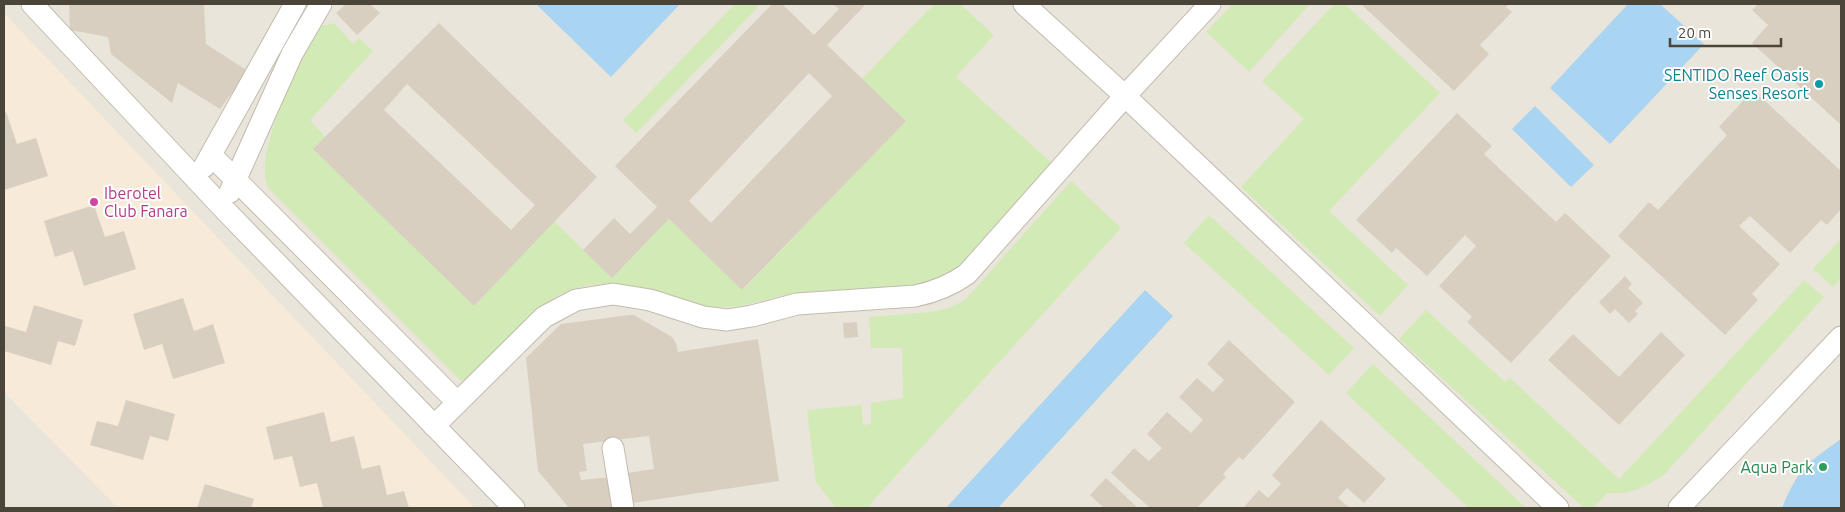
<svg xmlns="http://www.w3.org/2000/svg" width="1845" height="512" viewBox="0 0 1845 512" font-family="Ubuntu,sans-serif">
  <rect width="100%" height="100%" fill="#f6f3ec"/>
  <!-- residential -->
  <rect fill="#eae5da" x="4" y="4" width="1837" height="504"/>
  <!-- commercial -->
  <polygon fill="#f7ead8" points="4,13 475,508 118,508 4,392"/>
  <!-- green -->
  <g fill="#d2eab5">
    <polygon points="735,4 755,4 758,7 636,133 623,120"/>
    <path d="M934 4H960L994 35 956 77 1052 163 963 264 947 276 919 285 784 295 741 306 710 308 625 286 607 284 589 285 573 289 559 295 543 305 463 383 268 188C254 159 290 80 304 52 309 43 316 34 322 26L334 23 353 44 359 38 373 51 310 120 325 137 313 149 474 306 554 221 612 278 669 219 743 290 905 121 862 79Z"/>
    <polygon points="1233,4 1310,4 1249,72 1206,32"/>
    <polygon points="1334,4 1345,4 1440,93 1329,211 1408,285 1380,316 1241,187 1304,119 1262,81"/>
    <polygon points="1071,181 1121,228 871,503 870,508 836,508 816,482 807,410 861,405 863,425 871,424 871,403 903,398 902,348 871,348 869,317 931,312 949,308 965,300"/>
    <polygon points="1209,215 1354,348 1329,375 1184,243"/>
    <polygon points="1841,239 1841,278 1833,287 1813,269"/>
    <path d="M1804 280 1824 297 1664 475C1644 487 1631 495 1607 493L1593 508H1584L1399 339 1426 310 1505 382 1510 378 1619 479Z"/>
    <polygon points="1373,364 1526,508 1469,508 1346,393"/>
  </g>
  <!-- water -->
  <g fill="#a9d4f2">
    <polygon points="536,4 680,4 611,77"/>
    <polygon points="1628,4 1660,4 1704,44 1610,144 1550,88"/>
    <polygon points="1535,106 1594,165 1571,187 1512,129"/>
    <polygon points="1145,290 1173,316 998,508 946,508"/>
    <path d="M1841 439V508H1782C1798 469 1807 463 1841 439Z"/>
  </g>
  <!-- building -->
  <g fill="#d8cfc1" fill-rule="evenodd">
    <polygon points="69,4 204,4 206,44 248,71 220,109 178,83 172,103 111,54 108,37 70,30"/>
    <polygon points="346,4 370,4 380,13 357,35 336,13"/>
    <path d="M772 4H782L814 35 839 9 833 4H866L827 45 906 121 742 290 669 219 612 278 583 250 614 218 630 234 657 207 615 166ZM809 73 832 96 711 223 689 201Z"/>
    <polygon points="1361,4 1509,4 1506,7 1512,12 1480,45 1489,54 1454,91"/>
    <polygon points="1758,4 1841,4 1841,125 1752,43 1768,25 1752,10"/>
    <path d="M439 23 597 177 474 306 313 149ZM407 84 535 205 511 230 384 110Z"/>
    <polygon points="1753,90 1841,171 1841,209 1827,225 1821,220 1790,253 1750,216 1739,226 1780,264 1752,294 1758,300 1725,335 1618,236 1649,202 1658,210 1727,135 1719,127"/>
    <polygon points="6,112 17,144 36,138 48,176 4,190 4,113"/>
    <polygon points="1457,113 1492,146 1484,154 1556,222 1565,213 1611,256 1511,363 1467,322 1472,317 1439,286 1476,246 1465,235 1427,276 1396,248 1392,253 1356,220"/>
    <polygon points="94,205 105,237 124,231 136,269 84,286 73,251 55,257 44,221"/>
    <polygon points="1625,276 1632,284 1628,288 1643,303 1635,311 1638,314 1629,323 1615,309 1610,314 1599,302"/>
    <polygon points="183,298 194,331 213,324 225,363 173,379 162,344 144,350 133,314"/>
    <polygon points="34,305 83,320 75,346 58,341 51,365 4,351 5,326 26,332"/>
    <polygon points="629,315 634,315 672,337 676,343 678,352 758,339 779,481 626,504 621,474 654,469 649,436 583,444 587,471 579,472 581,480 612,477 617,508 569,508 538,471 526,358 561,324"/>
    <polygon points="857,322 858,337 844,338 843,323"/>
    <polygon points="1661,332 1685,355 1619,425 1548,360 1573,334 1619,377"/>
    <polygon points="1229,340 1295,402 1243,460 1239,457 1223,474 1226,477 1197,508 1150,508 1111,473 1134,448 1149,461 1162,448 1147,434 1167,412 1191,433 1203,420 1179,397 1197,378 1213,392 1224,380 1207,364"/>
    <polygon points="126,400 175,414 168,441 150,436 143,460 90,445 97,421 118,426"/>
    <polygon points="324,412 331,442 354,436 362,469 380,465 387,495 404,491 409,508 323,508 317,483 300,487 292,456 274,460 266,427"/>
    <polygon points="1321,420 1386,479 1364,503 1347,488 1338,498 1350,508 1243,508 1259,490 1268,498 1281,484 1272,475"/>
    <polygon points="1106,478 1138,508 1104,508 1090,495"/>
    <polygon points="205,484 254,499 251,508 197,508"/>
  </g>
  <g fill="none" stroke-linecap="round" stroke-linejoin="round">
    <defs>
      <g id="service">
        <polyline points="32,4 223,208 514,508"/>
        <polyline points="1024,4 1125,96 1558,508"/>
        <polyline points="211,155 457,402"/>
        <polyline points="204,167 295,4"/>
        <polyline points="230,192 292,54 321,4"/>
        <path d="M434 426 544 317 576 300 613 294 650 300 703 317 727 320 752 316 797 304 915 296C935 292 950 286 967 274L1125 96 1210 4"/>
        <polyline points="613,448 623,508"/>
        <polyline points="1679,508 1841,337"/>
      </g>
    </defs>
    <!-- service casing -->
    <use href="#service" stroke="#c2bbae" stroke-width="23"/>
    <!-- service -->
    <use href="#service" stroke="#fff" stroke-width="21"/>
  </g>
  <!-- markers -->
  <circle fill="#0f9aa8" stroke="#fff" stroke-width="2" cx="1819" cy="84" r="5"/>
  <circle fill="#d1479c" stroke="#fff" stroke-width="2" cx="94" cy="202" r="5"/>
  <circle fill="#2e9e5b" stroke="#fff" stroke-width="2" cx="1823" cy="467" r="5"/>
  <g text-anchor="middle" stroke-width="4" stroke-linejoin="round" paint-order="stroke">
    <!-- culture labels -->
    <g font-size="16" fill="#0d838f" stroke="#fff" text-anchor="end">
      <text x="1809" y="81">SENTIDO Reef Oasis<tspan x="1809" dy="18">Senses Resort</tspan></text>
    </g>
    <!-- hotel labels -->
    <g font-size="16" fill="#b23c85" stroke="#fff" text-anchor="start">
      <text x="104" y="199">Iberotel<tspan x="104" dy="18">Club Fanara</tspan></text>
    </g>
    <!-- leisure labels -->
    <g font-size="16" fill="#27864d" stroke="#fff" text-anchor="end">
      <text x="1813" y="473">Aqua Park</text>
    </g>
  </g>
  <!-- border -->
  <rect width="1845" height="512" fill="none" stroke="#4b4439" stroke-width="10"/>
  <!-- scale -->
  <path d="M1670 38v8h111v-8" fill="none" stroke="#4b4439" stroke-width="2.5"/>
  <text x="1678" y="38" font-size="15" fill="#4b4439" stroke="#ffffff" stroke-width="4" paint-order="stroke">20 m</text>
</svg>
